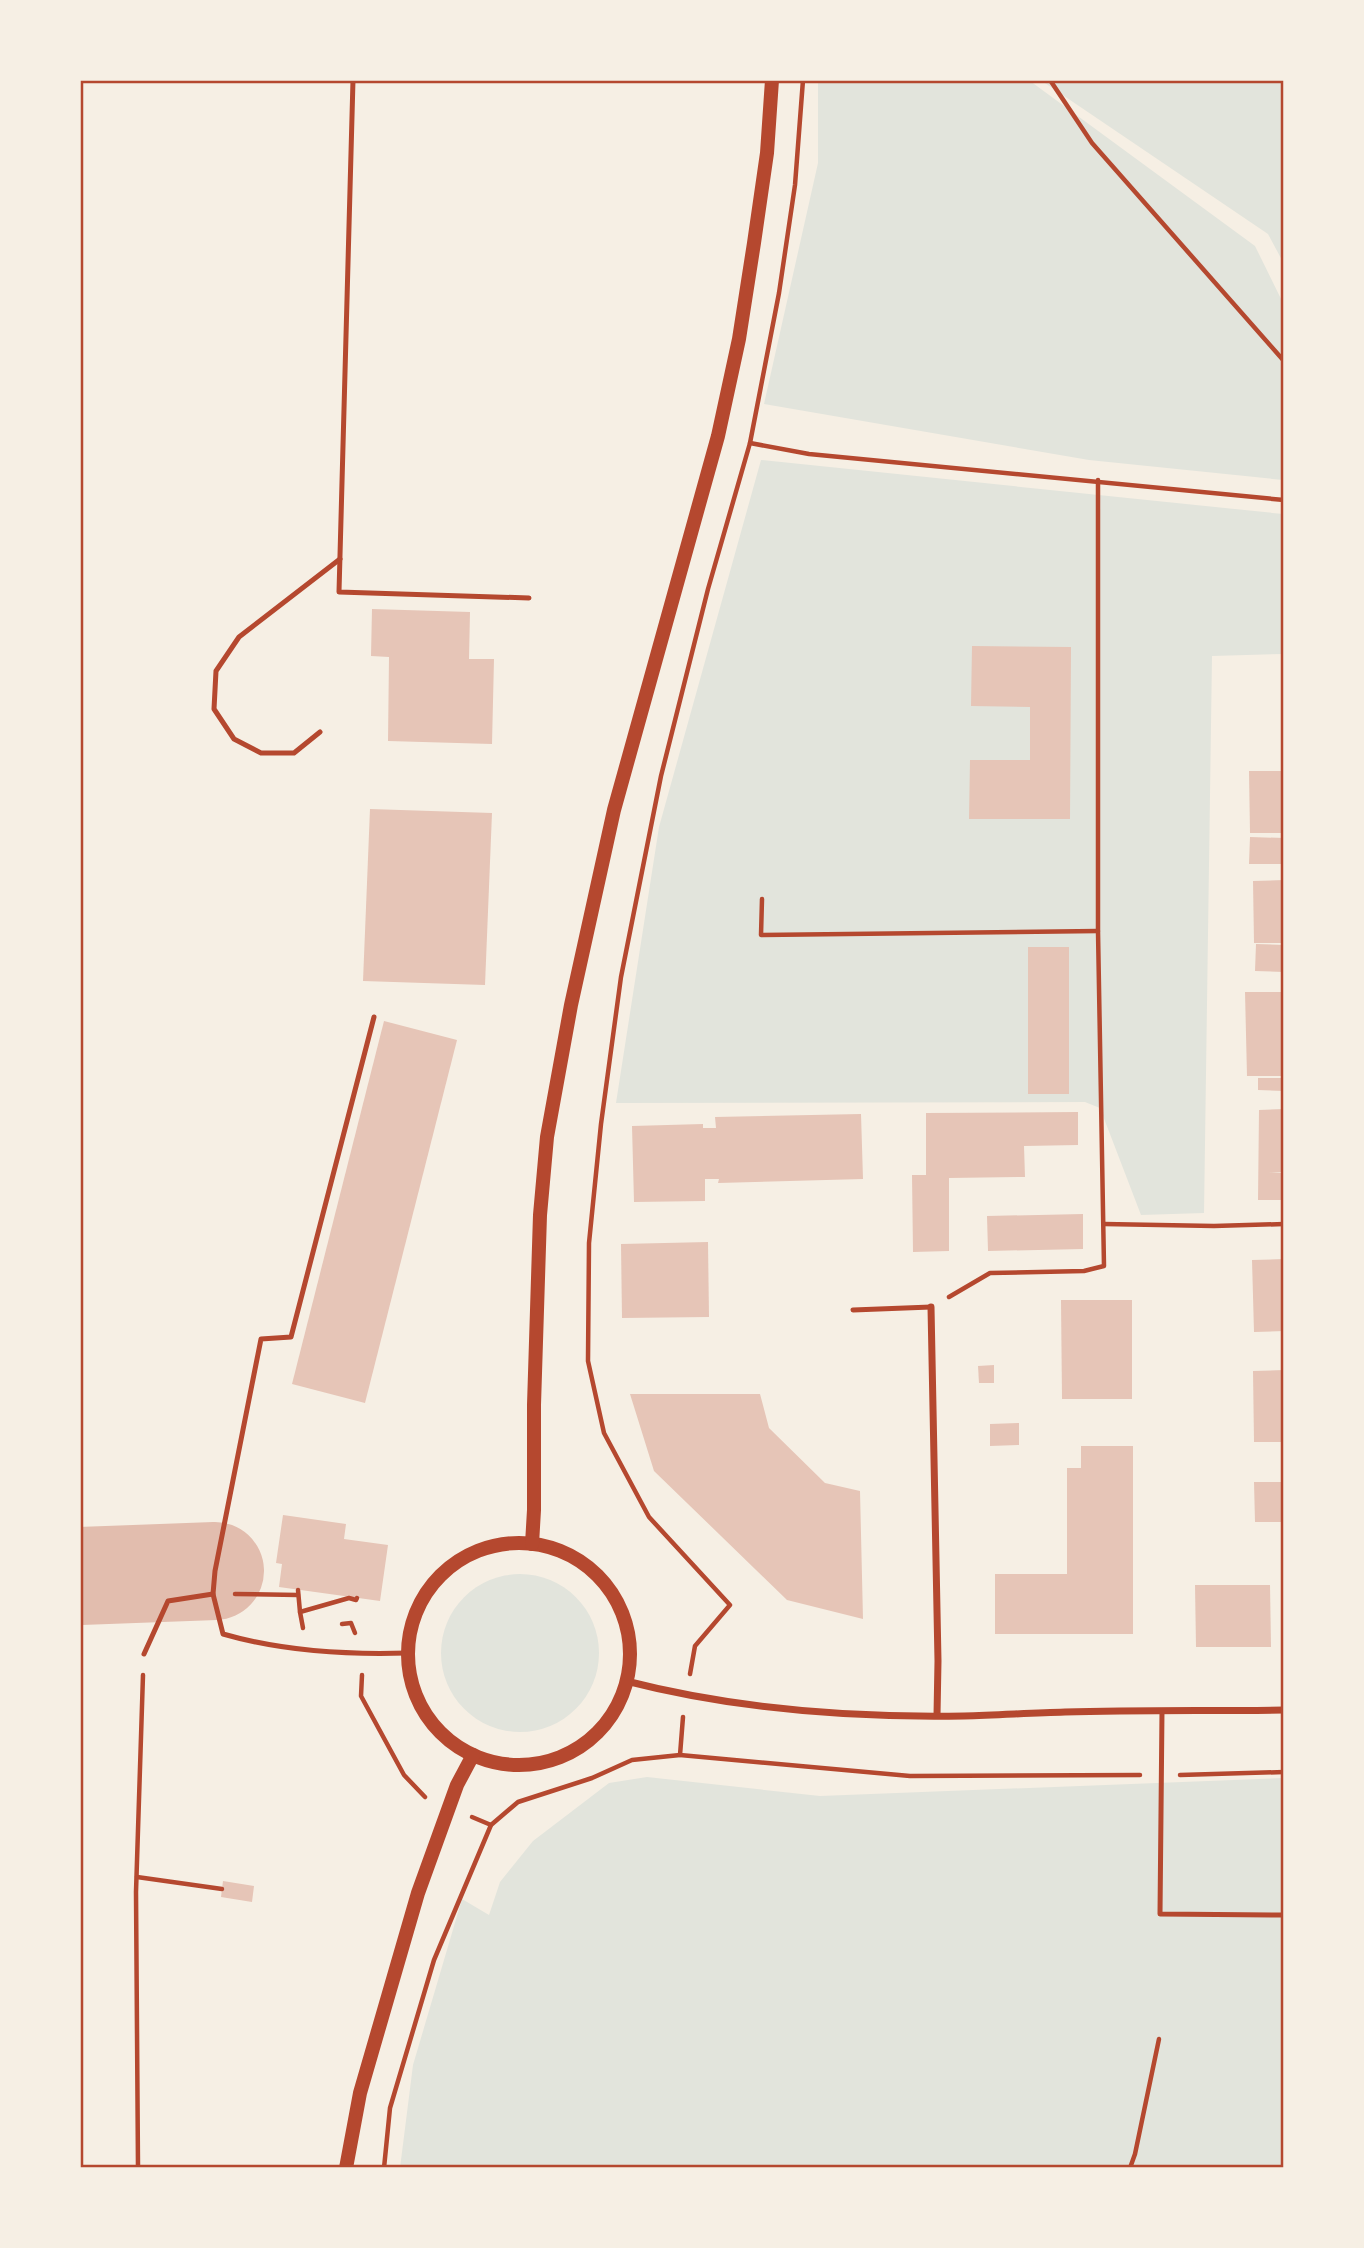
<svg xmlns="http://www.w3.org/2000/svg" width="1364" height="2248" viewBox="0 0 1364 2248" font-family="Raleway,sans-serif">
  <rect width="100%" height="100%" fill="#f6efe4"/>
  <!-- green -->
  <g fill="#e2e4dc">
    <polygon points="818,81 1030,81 1255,246 1283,303 1283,480 1089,460 764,404 818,163"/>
    <polygon points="1042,81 1283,81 1283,262 1268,234"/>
    <polygon points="761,460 1283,514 1283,654 1212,656 1204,1213 1141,1215 1100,1108 1085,1102 616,1103 659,827"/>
    <circle cx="520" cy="1653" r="79"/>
    <polygon points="647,1777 820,1796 1283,1778 1283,2167 400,2168 413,2065 462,1899 489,1915 500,1882 533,1841 609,1783"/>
  </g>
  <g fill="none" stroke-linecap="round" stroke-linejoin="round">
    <!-- taxiway -->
    <polyline stroke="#e2bdae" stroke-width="98" points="80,1576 215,1571"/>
  </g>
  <!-- building -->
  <g fill="#e6c5b7">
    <polygon points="372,609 470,612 469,659 494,659 492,744 388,741 389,657 371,656"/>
    <polygon points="972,646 1071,647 1070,819 969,819 970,760 1030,760 1030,707 971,706"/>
    <polygon points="1249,771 1284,771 1284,833 1250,833"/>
    <polygon points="370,809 492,813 485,985 363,981"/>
    <polygon points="1250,837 1284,838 1284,864 1249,864"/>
    <polygon points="1284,880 1284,943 1254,943 1253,881"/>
    <polygon points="1256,944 1284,945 1284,972 1255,971"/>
    <rect x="1028" y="947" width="41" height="147"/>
    <polygon points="1245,992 1284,992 1284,1076 1247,1076"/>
    <polygon points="384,1021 457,1040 365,1403 292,1384"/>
    <polygon points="1258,1078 1284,1078 1284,1091 1258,1090"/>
    <polygon points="1284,1109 1284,1172 1269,1172 1284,1173 1284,1200 1258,1200 1259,1110"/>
    <polygon points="1078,1112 1078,1145 1024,1146 1025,1177 949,1178 949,1251 913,1252 912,1175 926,1175 926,1113"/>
    <polygon points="861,1114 863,1179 718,1183 719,1179 705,1179 705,1201 634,1202 632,1126 703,1124 703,1128 716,1128 715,1117"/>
    <polygon points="1083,1214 1083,1249 988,1251 987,1216"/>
    <polygon points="708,1242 709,1317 622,1318 621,1244"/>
    <polygon points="1284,1259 1284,1331 1254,1332 1252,1260"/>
    <polygon points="1061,1300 1132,1300 1132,1399 1062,1399"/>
    <polygon points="994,1365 994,1383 979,1383 978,1366"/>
    <polygon points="1284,1370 1284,1442 1254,1442 1253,1371"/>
    <polygon points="630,1394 760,1394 769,1428 825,1483 860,1491 863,1619 787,1600 654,1471"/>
    <polygon points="1019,1423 1019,1445 990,1446 990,1424"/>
    <polygon points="1081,1446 1133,1446 1133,1634 995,1634 995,1574 1067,1574 1067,1468 1081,1468"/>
    <polygon points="1254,1482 1284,1482 1284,1522 1255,1522"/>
    <polygon points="283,1515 346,1524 344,1539 388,1545 380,1601 279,1587 282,1564 276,1563"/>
    <polygon points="1195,1585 1270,1585 1271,1647 1196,1647"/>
    <polygon points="223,1881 254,1886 252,1902 221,1897"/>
  </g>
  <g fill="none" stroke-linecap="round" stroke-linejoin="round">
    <!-- path -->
    <g stroke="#b5482f" stroke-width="4.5">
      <polyline points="1050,80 1092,143 1284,361"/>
      <polyline points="750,443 809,454 1284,500"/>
      <polyline points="762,899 761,935 1098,931"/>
      <polyline points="1104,1224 1214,1226 1284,1224"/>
      <polyline points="949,1297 990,1273 1084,1271 1104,1266 1098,931 1098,480"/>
      <polyline points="298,1590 300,1612"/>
      <polyline points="235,1594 298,1595"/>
      <polyline points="342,1624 351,1623 355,1633"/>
      <polyline points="303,1628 300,1612 349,1598 356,1600 357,1598"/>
      <polyline points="690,1674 695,1646 730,1605 649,1517 604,1433 588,1361 589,1243 601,1124 621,977 661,776 708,589 750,443 779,293 795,185 803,80"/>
      <polyline points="362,1675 361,1696 404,1775 425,1797"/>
      <polyline points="680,1755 910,1776 1140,1775"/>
      <polyline points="1180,1775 1284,1772"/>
      <polyline points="472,1817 491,1825"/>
      <polyline points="137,1877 222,1889"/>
      <polyline points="138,2168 136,1892 143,1675"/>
      <polyline points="384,2168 390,2108 434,1960 491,1825 518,1802 592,1778 632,1760 680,1755 683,1717"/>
      <polyline points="1130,2168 1135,2154 1159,2039"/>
    </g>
    <!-- service -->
    <g stroke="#b5482f" stroke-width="5">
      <polyline points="353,80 339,592 529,598"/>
      <polyline points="320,732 294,753 261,753 234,739 214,709 216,671 239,637 340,559"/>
      <path d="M374 1017 291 1337 261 1339 215 1571 213 1594 223 1634C282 1651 347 1655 408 1653"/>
      <polyline points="853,1310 931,1307"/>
      <polyline points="144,1654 168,1601 213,1594"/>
      <polyline points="1162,1711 1160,1914 1284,1915"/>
    </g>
    <!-- minor -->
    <g stroke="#b5482f" stroke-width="7">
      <polyline points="931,1307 938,1661 937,1715"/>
      <path d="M626 1681C735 1709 851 1718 964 1716 998 1715 1031 1713 1065 1712 1138 1710 1211 1711 1284 1710"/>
    </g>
    <!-- secondary -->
    <g stroke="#b5482f" stroke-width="14">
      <circle cx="519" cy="1654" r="111"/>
      <polyline points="532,1544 534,1510 534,1405 540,1215 547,1137 571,1005 614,810 718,436 739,339 754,243 767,153 772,80"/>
      <polyline points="346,2168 360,2093 418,1893 457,1785 473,1755"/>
    </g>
  </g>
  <!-- border -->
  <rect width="1364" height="2248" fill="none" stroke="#f6efe4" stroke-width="164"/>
  <rect x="82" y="82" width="1200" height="2084" fill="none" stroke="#b5482f" stroke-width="2.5"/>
</svg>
